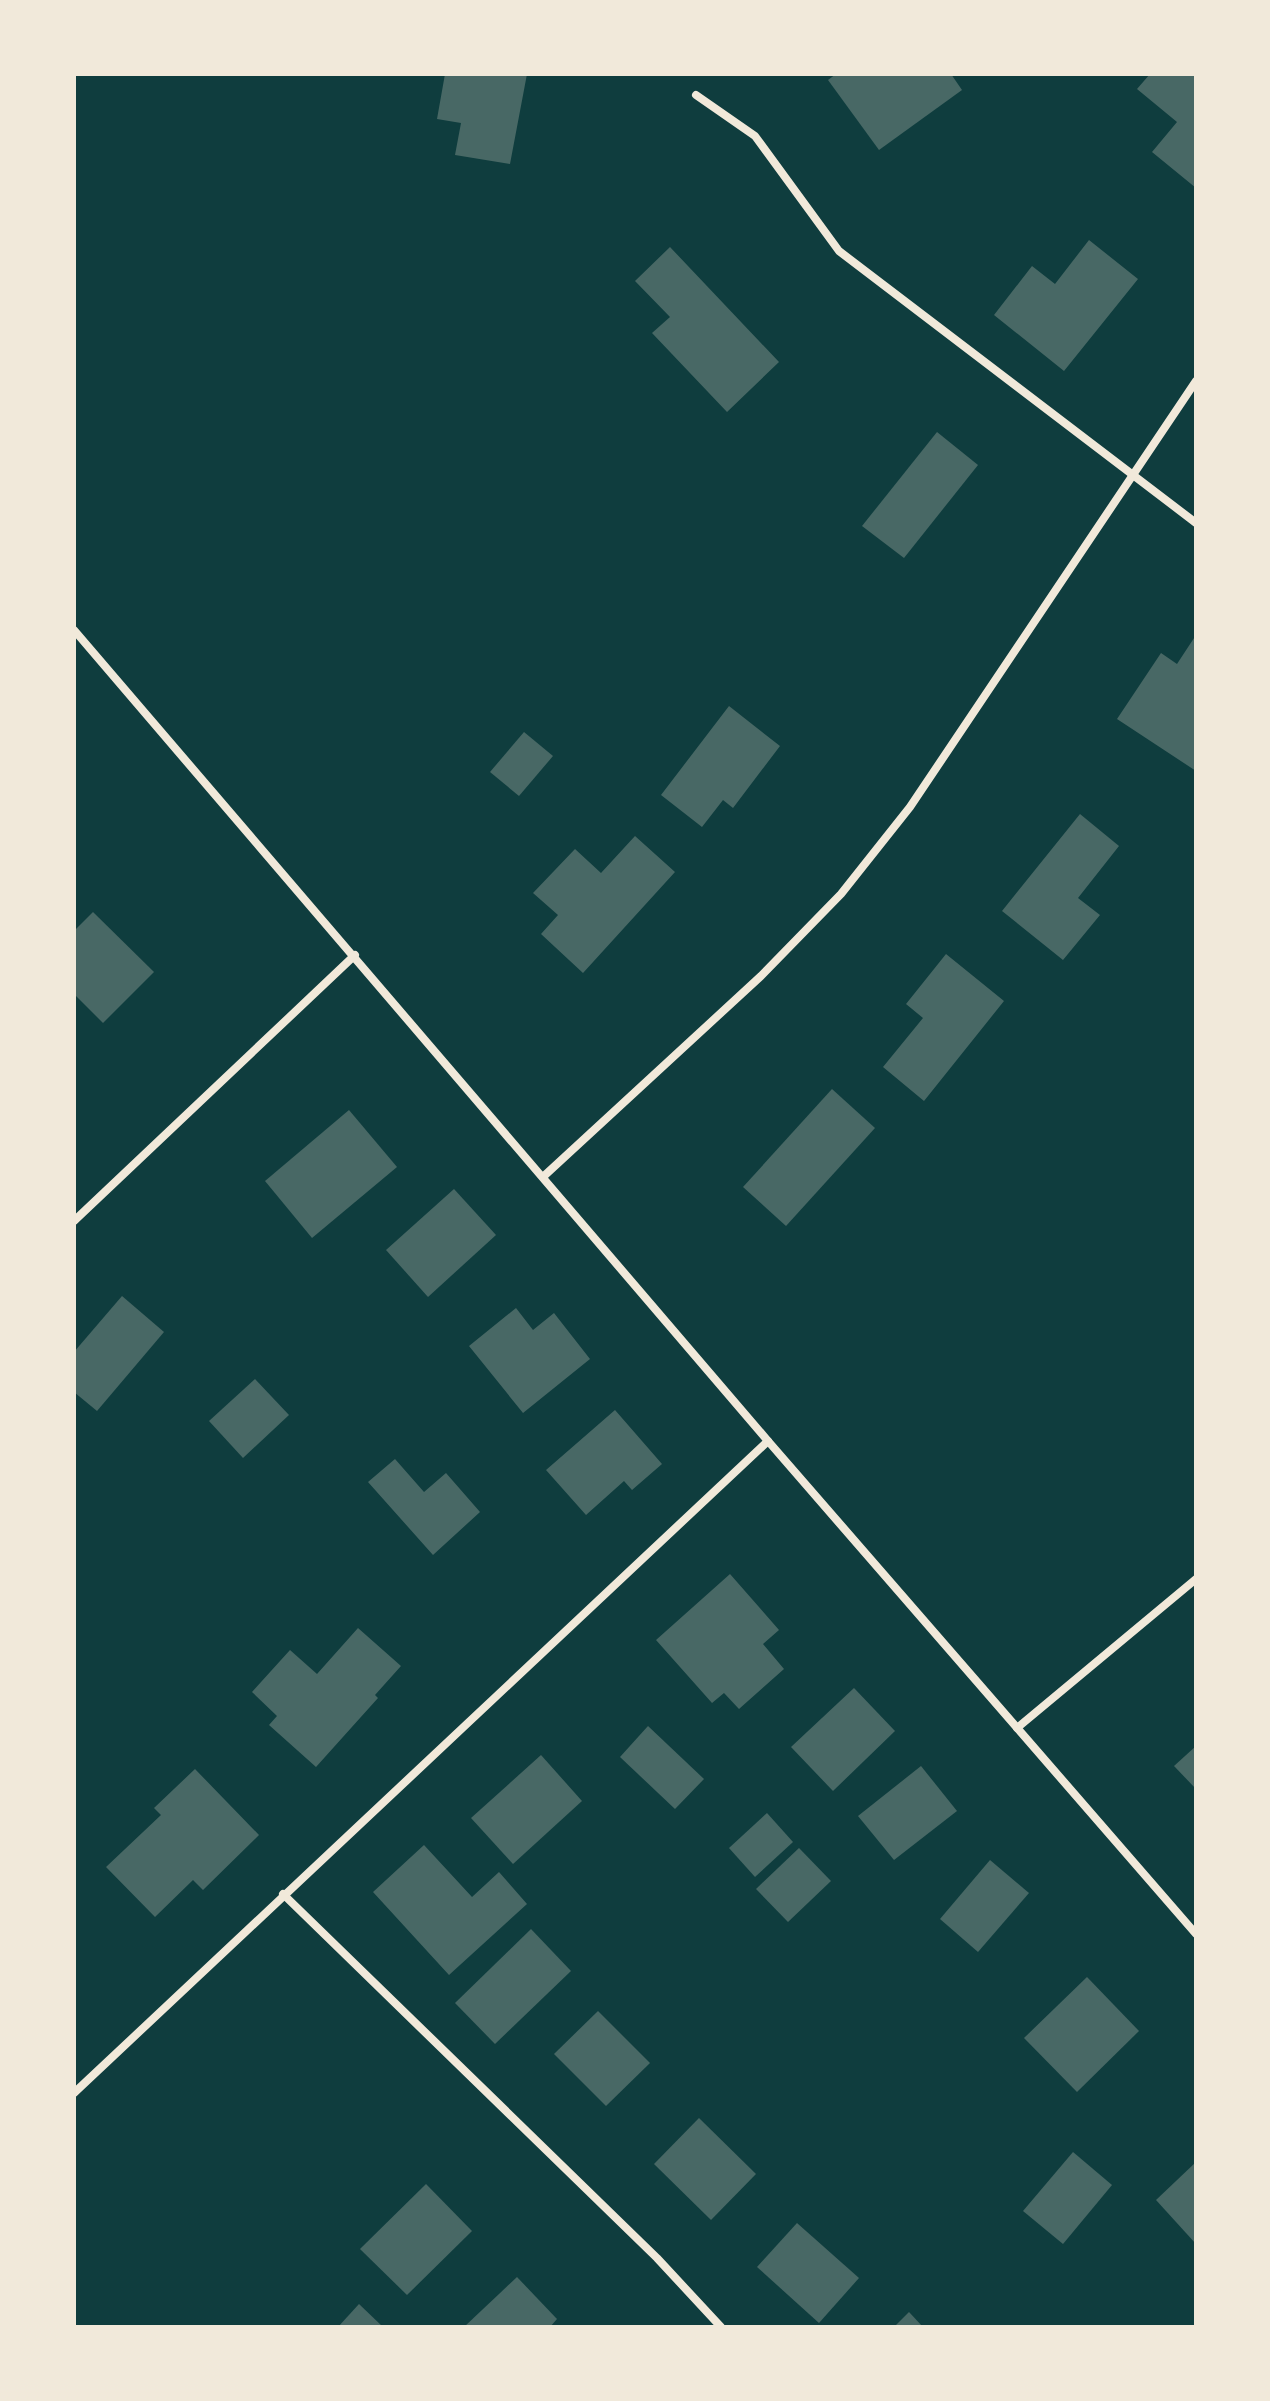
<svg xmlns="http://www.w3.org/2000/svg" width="1270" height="2401" viewBox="0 0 1270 2401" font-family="Mulish,sans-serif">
  <rect width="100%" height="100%" fill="#0f3d3e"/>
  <!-- building -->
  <g fill="#486865">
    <polygon points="445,74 527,74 510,164 455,155 461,123 437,119"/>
    <polygon points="836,74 951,74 962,90 879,150 828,80"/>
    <polygon points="1150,74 1196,74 1196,188 1152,152 1177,122 1137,89"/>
    <polygon points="1089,240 1138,279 1064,371 994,315 1032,266 1055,284"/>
    <polygon points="670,247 779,362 727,412 652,333 670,317 635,281"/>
    <polygon points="937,432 978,465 904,558 862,526"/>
    <polygon points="1196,635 1196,771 1117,719 1161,653 1177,664"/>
    <polygon points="729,706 780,746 733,808 723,800 702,827 661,795"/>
    <polygon points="524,732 553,756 519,796 490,772"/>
    <polygon points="1080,814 1119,846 1078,898 1100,915 1063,960 1002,911"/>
    <polygon points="635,836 675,872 583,973 541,934 558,915 533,893 575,849 601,873"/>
    <polygon points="93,912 154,972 103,1023 74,994 74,931"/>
    <polygon points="946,954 1004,1001 924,1101 883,1067 923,1018 906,1004"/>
    <polygon points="832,1089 875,1128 786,1226 743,1187"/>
    <polygon points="349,1110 397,1167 312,1238 265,1181"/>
    <polygon points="454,1189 496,1235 428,1297 386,1250"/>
    <polygon points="122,1296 164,1332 97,1411 74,1392 74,1352"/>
    <polygon points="516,1308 533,1330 554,1313 590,1359 523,1413 469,1346"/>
    <polygon points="255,1379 289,1415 243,1458 209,1421"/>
    <polygon points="615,1410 662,1464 632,1490 624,1481 586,1515 546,1470"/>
    <polygon points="395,1459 424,1492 446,1473 480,1512 433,1555 368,1482"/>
    <polygon points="730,1574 779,1630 763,1644 784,1669 739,1709 724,1693 712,1703 656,1640"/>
    <polygon points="358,1628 401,1666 375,1695 378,1698 316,1767 269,1725 277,1716 252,1692 290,1650 317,1674"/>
    <polygon points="854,1688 895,1731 833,1791 791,1747"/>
    <polygon points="648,1726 704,1779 675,1809 620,1757"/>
    <polygon points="1196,1746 1196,1789 1174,1766"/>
    <polygon points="541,1755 582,1801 513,1864 471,1818"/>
    <polygon points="921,1766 957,1811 894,1860 858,1816"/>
    <polygon points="195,1769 259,1835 203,1890 193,1880 155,1917 106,1867 161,1815 154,1808"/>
    <polygon points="767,1813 793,1842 755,1877 729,1848"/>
    <polygon points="424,1845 472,1897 499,1872 527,1904 449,1975 373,1892"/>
    <polygon points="799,1848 831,1881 788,1922 756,1889"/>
    <polygon points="990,1860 1029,1893 978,1952 940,1919"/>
    <polygon points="531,1929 571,1971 495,2044 455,2003"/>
    <polygon points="1087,1977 1139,2031 1077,2092 1024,2038"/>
    <polygon points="598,2011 650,2063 606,2106 554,2054"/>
    <polygon points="699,2118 756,2174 711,2220 654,2164"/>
    <polygon points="1073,2152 1112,2185 1063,2244 1023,2211"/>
    <polygon points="1196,2162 1196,2244 1156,2200"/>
    <polygon points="426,2184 472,2231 407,2295 360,2249"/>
    <polygon points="797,2223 859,2278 819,2323 757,2267"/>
    <polygon points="517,2277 557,2319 550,2327 464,2327"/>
    <polygon points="359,2304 383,2327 338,2327"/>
    <polygon points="909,2312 923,2327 894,2327"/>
  </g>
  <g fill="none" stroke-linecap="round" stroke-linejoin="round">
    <!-- minor -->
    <g stroke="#f1e9da" stroke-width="8">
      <polyline points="696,95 755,136 839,251 1196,523"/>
      <polyline points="74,630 768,1441 1196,1934"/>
      <polyline points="544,1176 761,976 841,894 910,807 1196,381"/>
      <polyline points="74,1221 355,955"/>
      <polyline points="1017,1728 1196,1579"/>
      <polyline points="283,1894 657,2258 721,2327"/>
      <polyline points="74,2093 768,1441"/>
    </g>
  </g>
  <!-- border -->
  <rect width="1270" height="2401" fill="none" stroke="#f1e9da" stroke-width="152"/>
</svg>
